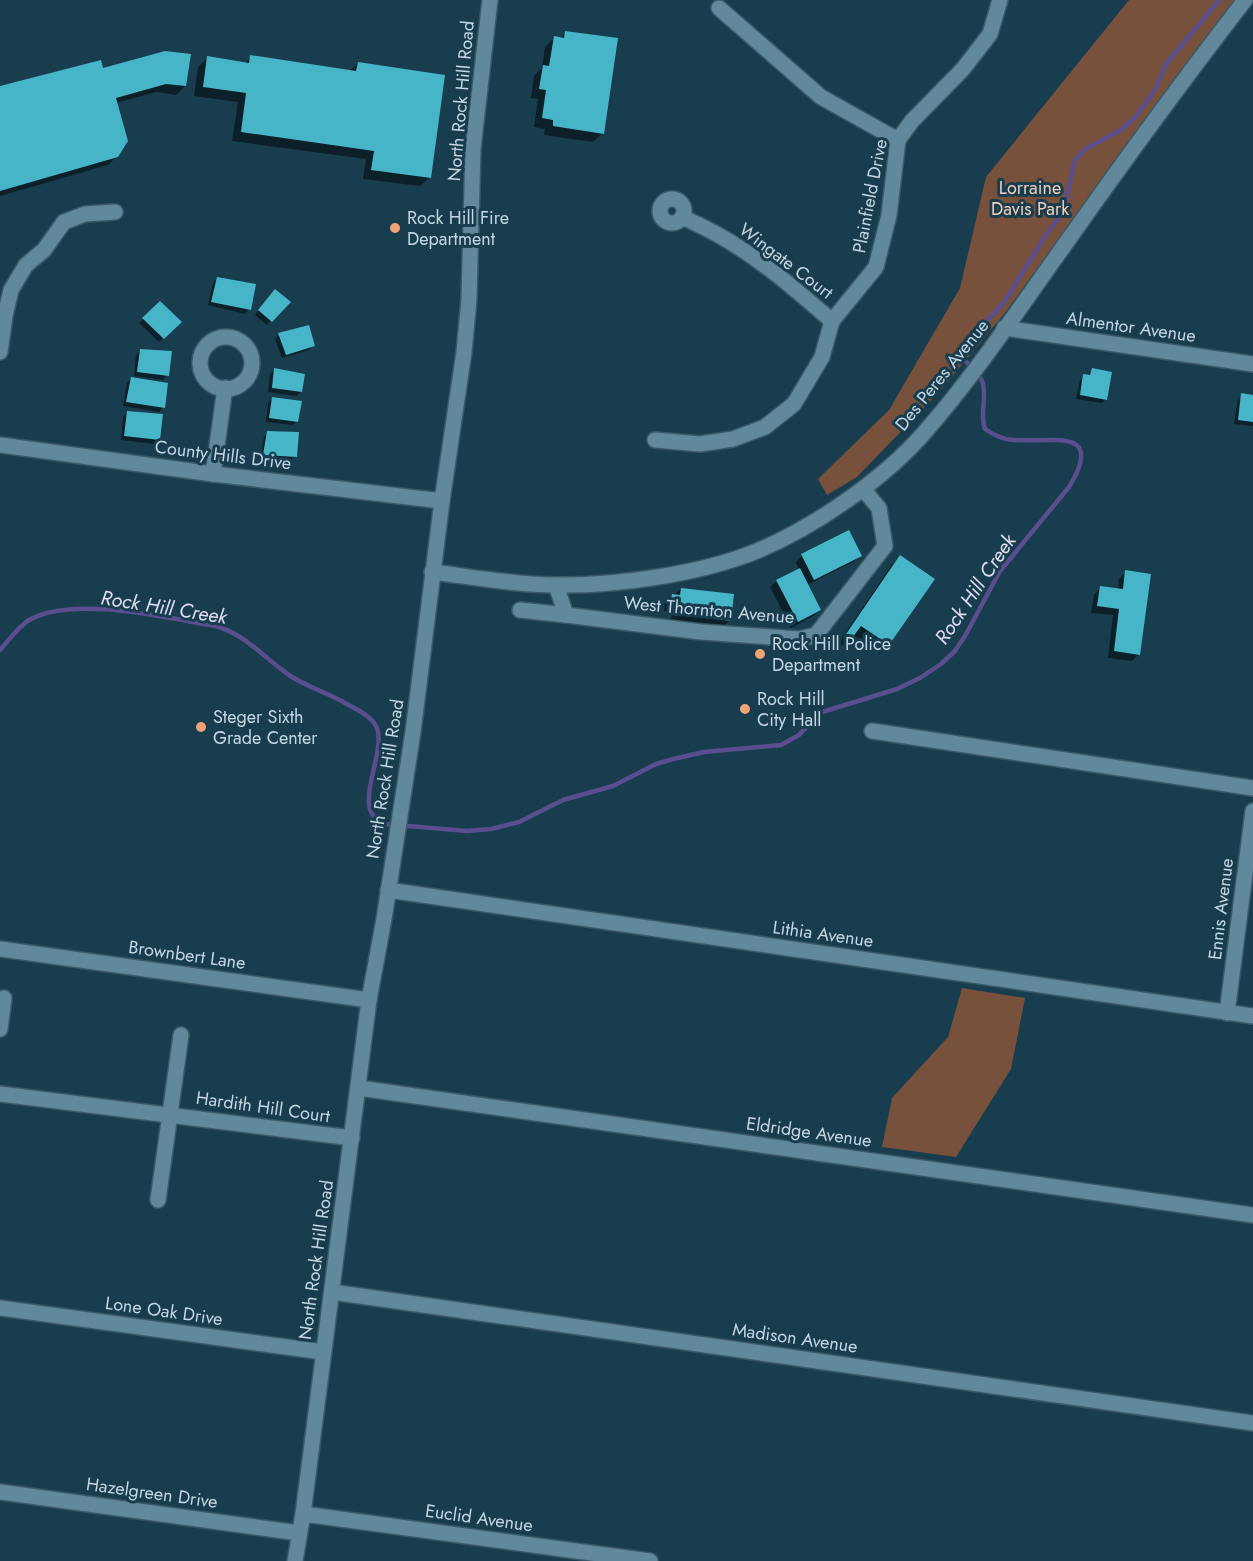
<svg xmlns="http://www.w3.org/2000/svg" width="1253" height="1561" viewBox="0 0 1253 1561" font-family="Jost,sans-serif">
  <rect width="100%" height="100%" fill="#183d4e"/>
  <!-- green -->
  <g fill="#77513b">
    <polygon points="1129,0 1240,0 1128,144 1004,314 940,391 857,477 827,495 818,479 889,410 960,288 986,177"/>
    <polygon points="962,988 1025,998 1011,1069 956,1157 882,1147 892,1098 948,1037"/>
  </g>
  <!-- shadow -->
  <g fill="#0007">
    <polygon points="566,32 603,133 593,142 544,135 545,129 534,127 538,99 531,98 534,76 542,68 545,47 554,38 560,39"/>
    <polygon points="251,57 350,71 358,63 430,177 420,186 363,179 366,159 232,141 238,102 194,96 198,67 208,58 244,64"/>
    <polygon points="102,70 185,86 176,95 156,92 116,103 117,156 108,165 0,196 0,88"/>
    <polygon points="217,279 249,309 245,314 208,305 213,283"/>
    <polygon points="272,295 289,302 267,325 255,315"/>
    <polygon points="160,303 179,322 159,342 139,323"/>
    <polygon points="279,335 313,345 309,350 282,358 275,339"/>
    <polygon points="141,350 167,375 163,380 134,376 136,355"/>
    <polygon points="274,370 301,392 296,396 268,392 270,374"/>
    <polygon points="1092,370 1106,399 1102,403 1076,399 1080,380 1084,376 1088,376"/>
    <polygon points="131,379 164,407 159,412 123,406 127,383"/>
    <polygon points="1242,395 1253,396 1253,426 1234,424 1238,399"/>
    <polygon points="272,399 297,421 293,425 266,422 268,403"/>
    <polygon points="127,412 159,440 154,444 121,440 123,417"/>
    <polygon points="268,432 295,456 291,460 260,458 264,437"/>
    <polygon points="802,555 860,556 853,562 807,585 820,610 813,616 791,628 770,587 777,581 799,570 796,562"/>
    <polygon points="900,557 933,579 888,645 879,654 852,635 842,646 838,644 891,566"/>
    <polygon points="1126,572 1139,654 1132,661 1108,658 1113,615 1091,613 1094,595 1100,588 1118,590 1119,579"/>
    <polygon points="681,589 730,620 723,627 671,621 672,612 664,611 665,602"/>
  </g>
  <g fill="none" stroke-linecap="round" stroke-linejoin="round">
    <!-- stream -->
    <path stroke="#5b4e8e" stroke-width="4.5" d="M0 650C9 640 18 627 29 620 73 595 167 618 216 626 247 635 266 660 292 677 308 687 328 693 345 703 356 709 372 716 377 728 387 755 348 812 385 824L467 831 491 829 519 822 563 800 613 786 656 764 673 759 704 752 781 745 799 735 819 713 897 689 920 678 941 664 955 651 965 636 1000 571 1069 487C1109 421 1042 446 1006 439 998 437 992 434 985 429 979 413 988 396 982 381 978 371 967 365 961 355L963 349 979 329 1004 302 1044 238 1064 210 1075 160 1085 149 1121 130 1136 116 1156 88 1166 64 1219 0"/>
  </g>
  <!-- building -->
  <g fill="#47b5c8">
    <polygon points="565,31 618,38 604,134 553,126 553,120 542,118 546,90 539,89 543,65 549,66 554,36 564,38"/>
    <polygon points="165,51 191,54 186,86 166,84 116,98 128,141 118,157 0,191 0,86 101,60 103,68"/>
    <polygon points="250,55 356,71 358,62 445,75 431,178 371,170 374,151 241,132 246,93 203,87 207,56 249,63"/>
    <polygon points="217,277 256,284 251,310 211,302"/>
    <polygon points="275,289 291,302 272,322 258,310"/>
    <polygon points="160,301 182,322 164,339 142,318"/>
    <polygon points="309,325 315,346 286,355 278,333"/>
    <polygon points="140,349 172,351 169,376 137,372"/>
    <polygon points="274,368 305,374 302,392 272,388"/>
    <polygon points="1092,368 1112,372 1107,400 1080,395 1083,374 1090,375"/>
    <polygon points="131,377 168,383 165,408 126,402"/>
    <polygon points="1241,393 1253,395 1253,422 1238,420"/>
    <polygon points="272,397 302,401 298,422 269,418"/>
    <polygon points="127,411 163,414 160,440 124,436"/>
    <polygon points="267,431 299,432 297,457 263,455"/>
    <polygon points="849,530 862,556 814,580 801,554"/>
    <polygon points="900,555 935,579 889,645 861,626 852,638 846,634"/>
    <polygon points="800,568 821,610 798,622 776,580"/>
    <polygon points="1125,570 1151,574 1140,655 1114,651 1119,609 1097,606 1100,586 1123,589"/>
    <polygon points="681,588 734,594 731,621 677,614 678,605 670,605 672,594 680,595"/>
  </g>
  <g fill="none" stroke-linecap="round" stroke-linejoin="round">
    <defs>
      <g id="minor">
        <polyline points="719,8 821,97 898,140"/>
        <circle cx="672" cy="211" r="12"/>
        <path d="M682 217C695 223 708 229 720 236 761 259 797 291 832 321"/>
        <polyline points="1004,328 1253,364"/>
        <circle cx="226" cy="363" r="26"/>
        <polyline points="0,352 5,316 11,290 26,265 44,250 64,222 85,214 115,212"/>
        <polyline points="655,440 700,444 733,439 765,427 794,404 822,357 832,321 876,267 889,215 898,140 912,121 963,69 990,34 1000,0"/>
        <polyline points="0,445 213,474 442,501"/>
        <polyline points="213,474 225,388"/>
        <path d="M432 572C473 577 515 585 556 585 616 586 701 574 757 551 814 527 883 480 924 433 976 374 1020 307 1066 243 1124 161 1183 80 1245 0"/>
        <polyline points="556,585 566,615 701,632 799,639 816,635 885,546 879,508 863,489"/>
        <polyline points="520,610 566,615"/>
        <polyline points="872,731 1253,788"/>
        <polyline points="388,890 1253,1016"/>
        <polyline points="0,949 369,1000"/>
        <polyline points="1227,1013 1253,811"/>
        <polyline points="0,1029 4,998"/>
        <polyline points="359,1088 1253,1215"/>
        <polyline points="0,1094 352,1138"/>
        <polyline points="158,1200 181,1035"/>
        <polyline points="332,1292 1253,1423"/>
        <polyline points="0,1308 323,1352"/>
        <polyline points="0,1492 299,1533"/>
        <polyline points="303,1514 650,1561"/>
        <polyline points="295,1561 303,1514 369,1000 384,919 413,732 442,501 464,352 469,299 473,149 490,0"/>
      </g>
    </defs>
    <!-- minor casing -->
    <use href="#minor" stroke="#3a5968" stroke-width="18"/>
    <!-- minor -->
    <use href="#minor" stroke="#62889b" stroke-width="15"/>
  </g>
  <!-- markers -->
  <g fill="#efa376" stroke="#183d4e" stroke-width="2">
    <circle cx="395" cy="228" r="6"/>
    <circle cx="760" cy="654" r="6"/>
    <circle cx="745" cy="709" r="6"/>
    <circle cx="201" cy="727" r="6"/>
  </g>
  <g text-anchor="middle" stroke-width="6" stroke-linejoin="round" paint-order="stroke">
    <!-- street labels -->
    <g font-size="18" fill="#c3d7e2" stroke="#183d4e">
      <text transform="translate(461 101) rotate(-85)" y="6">North Rock Hill Road</text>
      <text transform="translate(870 196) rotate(-79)" y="6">Plainfield Drive</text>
      <text transform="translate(786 261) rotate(37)" y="6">Wingate Court</text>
      <text transform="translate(1131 327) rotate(8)" y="6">Almentor Avenue</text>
      <text transform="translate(942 375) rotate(-51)" y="6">Des Peres Avenue</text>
      <text transform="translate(223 455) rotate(7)" y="6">County Hills Drive</text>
      <text transform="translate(709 610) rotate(5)" y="6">West Thornton Avenue</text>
      <text transform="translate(385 779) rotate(-81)" y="6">North Rock Hill Road</text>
      <text transform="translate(1221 909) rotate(-83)" y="6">Ennis Avenue</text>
      <text transform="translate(823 934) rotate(8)" y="6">Lithia Avenue</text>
      <text transform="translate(187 955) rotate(8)" y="6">Brownbert Lane</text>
      <text transform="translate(263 1107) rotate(8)" y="6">Hardith Hill Court</text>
      <text transform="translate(809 1132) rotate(8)" y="6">Eldridge Avenue</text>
      <text transform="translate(316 1260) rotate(-82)" y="6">North Rock Hill Road</text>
      <text transform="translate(164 1311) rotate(8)" y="6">Lone Oak Drive</text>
      <text transform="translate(795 1338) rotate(8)" y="6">Madison Avenue</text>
      <text transform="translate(152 1493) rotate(8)" y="6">Hazelgreen Drive</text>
      <text transform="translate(479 1518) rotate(8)" y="6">Euclid Avenue</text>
    </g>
    <!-- park labels -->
    <g font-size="18" fill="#f5ceb9" stroke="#183d4e">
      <text x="1030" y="194">Lorraine<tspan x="1030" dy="21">Davis Park</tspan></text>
    </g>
    <!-- poi labels -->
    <g font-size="18" fill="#c3d7e2" stroke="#183d4e" text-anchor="start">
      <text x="407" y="224">Rock Hill Fire<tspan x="407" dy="21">Department</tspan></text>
      <text x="772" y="650">Rock Hill Police<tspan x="772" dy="21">Department</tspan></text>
      <text x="757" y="705">Rock Hill<tspan x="757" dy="21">City Hall</tspan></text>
      <text x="213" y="723">Steger Sixth<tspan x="213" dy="21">Grade Center</tspan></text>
    </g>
    <!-- water labels -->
    <g font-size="20" font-style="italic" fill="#e0ddf1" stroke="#183d4e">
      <text transform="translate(975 589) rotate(-56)" y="7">Rock Hill Creek</text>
      <text transform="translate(164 607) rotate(9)" y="7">Rock Hill Creek</text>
    </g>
  </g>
</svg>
